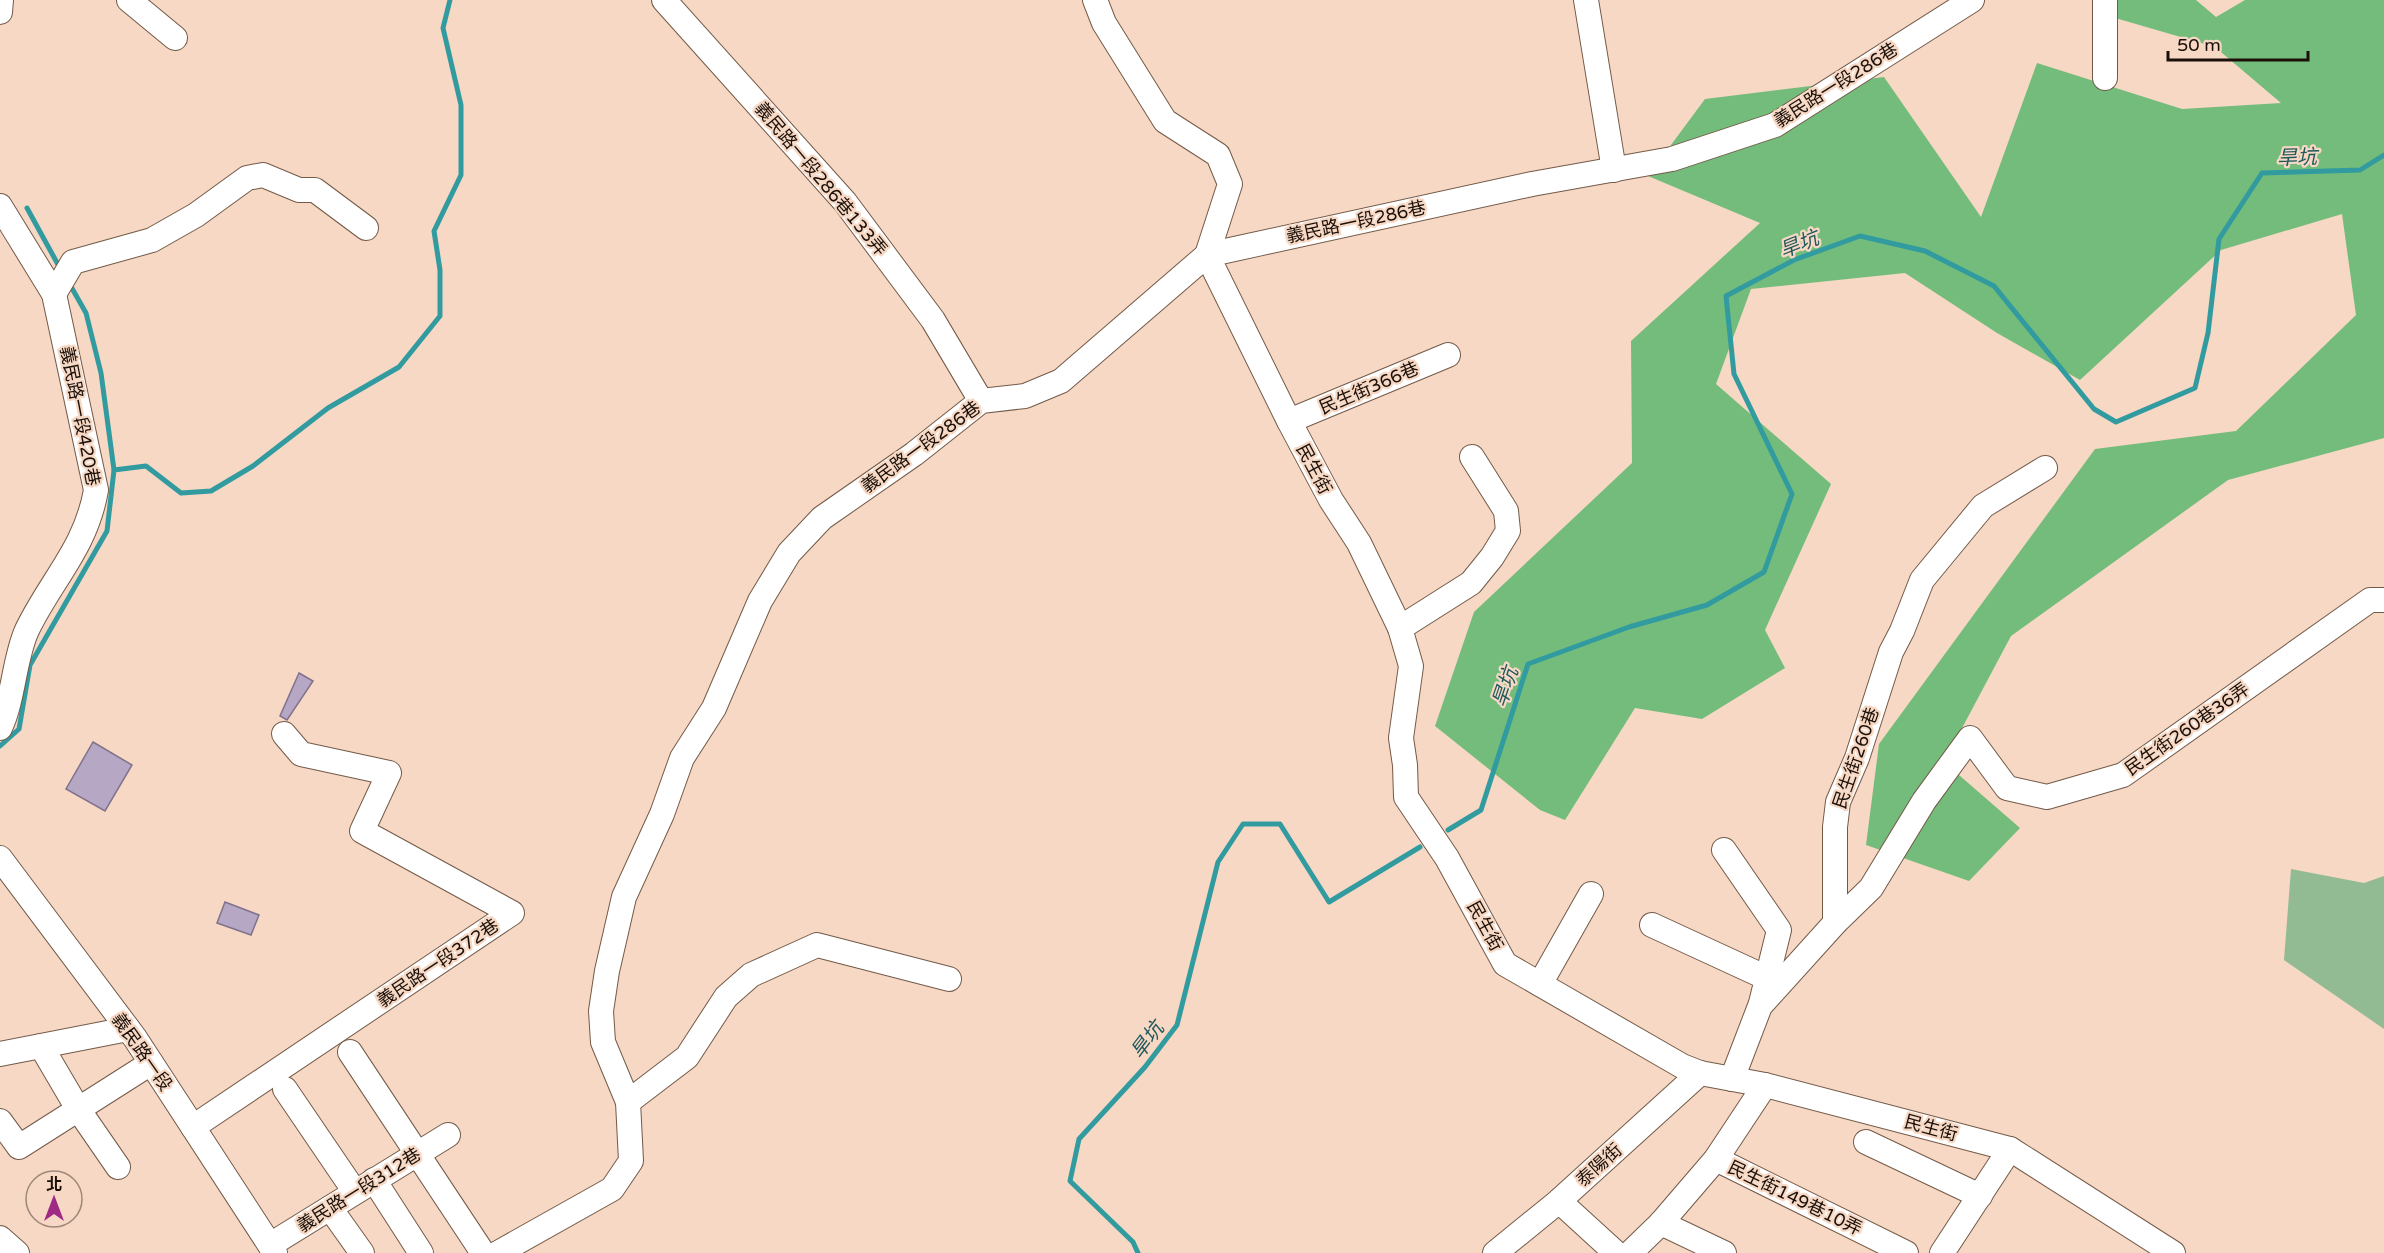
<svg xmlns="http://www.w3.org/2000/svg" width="2384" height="1253" viewBox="0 0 2384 1253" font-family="'Varela Round','Noto Sans TC',sans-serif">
  <rect width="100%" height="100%" fill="#f6d8c4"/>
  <!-- green -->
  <polygon fill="#92bb94" points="2291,869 2364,883 2384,876 2384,1029 2284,960"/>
  <!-- forest -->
  <polygon fill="#74bc7b" points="2094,0 2196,0 2216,17 2245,0 2384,0 2384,438 2228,480 2011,636 1944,762 2020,828 1969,881 1866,845 1879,744 2095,449 2236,431 2356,315 2342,214 2221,250 2080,380 1997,333 1905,273 1751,289 1716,384 1831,484 1765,630 1785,668 1702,719 1635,708 1565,820 1540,810 1435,726 1474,612 1632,463 1631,341 1760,223 1648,176 1705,99 1884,77 1981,217 2037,63 2182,109 2281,103 2215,47 2105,15"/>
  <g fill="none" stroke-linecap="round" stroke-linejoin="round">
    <!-- stream -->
    <g stroke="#329ba0" stroke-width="5">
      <polyline points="27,208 61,270"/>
      <polyline points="69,283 86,313 101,373 114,470"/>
      <polyline points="0,746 19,729 30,665 107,531 114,470 146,466 181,493 211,491 253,466 328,408 399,367 440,316 440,270 434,231 461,175 461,105 443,28 450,0"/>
      <polyline points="1448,830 1481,810 1528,664 1629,627 1707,605 1764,572 1792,494 1734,374 1726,296 1794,260 1860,236 1925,251 1994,286 2094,409 2116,422 2195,388 2208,333 2219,239 2262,173 2360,170 2384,155"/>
      <polyline points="1138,1253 1133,1242 1070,1181 1079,1139 1145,1067 1177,1025 1218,862 1243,824 1280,824 1329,902 1420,847"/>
    </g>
  </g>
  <!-- building -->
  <g fill="#b6a7c4" stroke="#80728d" stroke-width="1.5">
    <polygon points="299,673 313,681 287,720 280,716"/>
    <polygon points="93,742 132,765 105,811 66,789"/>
    <polygon points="225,902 259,915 251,935 217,923"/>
  </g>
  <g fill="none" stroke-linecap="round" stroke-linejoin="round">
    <defs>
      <g id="minor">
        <polyline points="129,0 175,38"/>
        <polyline points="664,0 845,202 933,320 981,401"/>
        <polyline points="1095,0 1104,23 1165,121 1218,155 1230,184 1207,255 1289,421 1331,500 1359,543 1400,628 1411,666 1401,738 1405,765 1406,797 1447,858 1505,964 1682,1066 1700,1073 1765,1085 2010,1149 2173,1253"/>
        <polyline points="1586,0 1614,170"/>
        <polyline points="2105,0 2105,78"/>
        <polyline points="0,12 1,0"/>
        <path d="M0 206 54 294 96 490C86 548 51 580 27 630 14 658 14 698 0 728"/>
        <polyline points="54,294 73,262 152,240 196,215 247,178 263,175 299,190 315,190 366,228"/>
        <polyline points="1289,421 1448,355"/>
        <polyline points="1400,628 1471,583 1492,557 1508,531 1506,511 1472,457"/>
        <polyline points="1724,850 1779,930 1761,1003"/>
        <polyline points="0,858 135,1038 275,1253"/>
        <polyline points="1835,923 1871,888 1924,801 1970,738 2007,788 2047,797 2123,775 2370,600 2384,600"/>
        <polyline points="1652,925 1767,978"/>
        <polyline points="1540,984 1591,894"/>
        <polyline points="41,1046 78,1109 118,1167"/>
        <polyline points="350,1052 483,1253"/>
        <polyline points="0,1054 128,1029"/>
        <polyline points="1732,1079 1760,1006 1835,923 1835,827 1838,802 1857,758 1891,652 1902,631 1922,580 1983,506 2045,468"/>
        <polyline points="285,1089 355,1192"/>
        <polyline points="628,1102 687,1057 726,997 751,975 817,945 949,979"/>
        <polyline points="0,1121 19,1147 151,1063"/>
        <polyline points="193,1127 512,913 362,831 389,773 301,754 284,734"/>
        <polyline points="1866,1142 1980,1196"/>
        <polyline points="1716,1159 1906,1253"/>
        <polyline points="374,1180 421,1253"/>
        <polyline points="1559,1201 1616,1253"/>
        <polyline points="330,1208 362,1253"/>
        <polyline points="1661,1223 1724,1253"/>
        <polyline points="0,1238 17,1253"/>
        <polyline points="270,1245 448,1135"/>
        <polyline points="498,1253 612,1189 631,1161 628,1102 603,1042 601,1011 607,971 624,897 662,814 682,758 714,708 760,601 789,553 822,518 914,454 981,401 1025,396 1061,381 1207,255 1532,184 1672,159 1775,125 1972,0"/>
        <polyline points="1495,1253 1559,1201 1700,1073"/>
        <polyline points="1630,1253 1661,1223 1716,1159 1765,1085"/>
        <polyline points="1942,1253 2010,1149"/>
      </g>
    </defs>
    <!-- minor casing -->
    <use href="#minor" stroke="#735a48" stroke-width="26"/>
    <!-- minor -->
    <use href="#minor" stroke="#fff" stroke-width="24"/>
  </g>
  <g text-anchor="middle" stroke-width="4.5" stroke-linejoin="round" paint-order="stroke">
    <!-- street labels -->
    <g font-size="18" fill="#1a1009" stroke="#f6d8c4">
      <text transform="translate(1836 85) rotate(-32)" y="6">義民路一段286巷</text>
      <text transform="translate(821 179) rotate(50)" y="6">義民路一段286巷133弄</text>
      <text transform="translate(1356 222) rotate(-12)" y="6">義民路一段286巷</text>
      <text transform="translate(1369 388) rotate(-23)" y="6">民生街366巷</text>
      <text transform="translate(80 416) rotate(79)" y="6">義民路一段420巷</text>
      <text transform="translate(921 447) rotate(-36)" y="6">義民路一段286巷</text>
      <text transform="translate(1314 469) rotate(62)" y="6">民生街</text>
      <text transform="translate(2187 729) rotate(-35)" y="6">民生街260巷36弄</text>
      <text transform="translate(1856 758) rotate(-71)" y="6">民生街260巷</text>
      <text transform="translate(1485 926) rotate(61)" y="6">民生街</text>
      <text transform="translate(438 963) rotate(-34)" y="6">義民路一段372巷</text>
      <text transform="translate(142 1052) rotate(55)" y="6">義民路一段</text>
      <text transform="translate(1931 1128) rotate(15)" y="6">民生街</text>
      <text transform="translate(1599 1165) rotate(-42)" y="6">泰陽街</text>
      <text transform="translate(359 1190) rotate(-32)" y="6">義民路一段312巷</text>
      <text transform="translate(1795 1198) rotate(26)" y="6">民生街149巷10弄</text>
    </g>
    <!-- water labels -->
    <g font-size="20" font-style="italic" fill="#20595c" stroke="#f6d8c4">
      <text transform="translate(2297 157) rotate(-2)" y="7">旱坑</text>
      <text transform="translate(1799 244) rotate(-22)" y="7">旱坑</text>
      <text transform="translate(1505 687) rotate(-71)" y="7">旱坑</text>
      <text transform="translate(1147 1040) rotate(-53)" y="7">旱坑</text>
    </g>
  </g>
  <!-- north arrow -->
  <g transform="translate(54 1199)"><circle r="28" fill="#f6d8c4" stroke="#9e8879" stroke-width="1.5"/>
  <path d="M0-4.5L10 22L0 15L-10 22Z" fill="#9e2a85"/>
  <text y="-9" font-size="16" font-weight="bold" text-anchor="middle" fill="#1a1009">北</text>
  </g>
  <!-- scale -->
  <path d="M2168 51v9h140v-9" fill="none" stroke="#1a1009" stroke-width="3"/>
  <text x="2177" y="51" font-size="18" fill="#1a1009" stroke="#f6d8c4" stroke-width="4.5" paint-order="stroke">50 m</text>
</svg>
